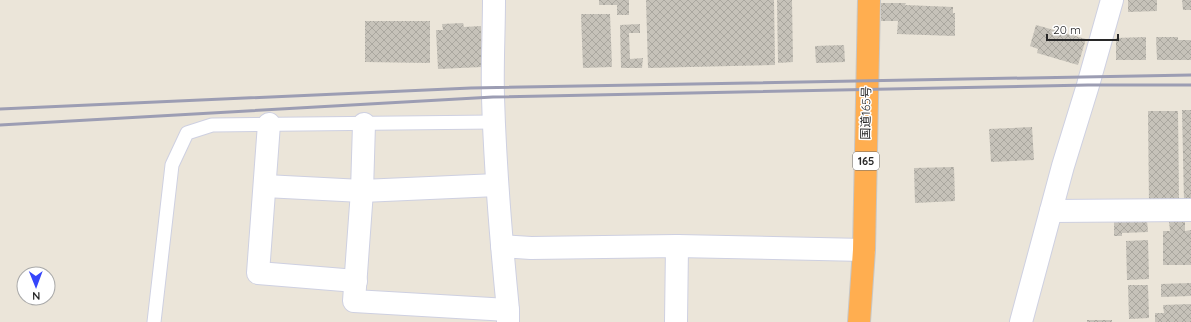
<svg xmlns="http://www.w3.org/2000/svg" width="1191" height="322" viewBox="0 0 1191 322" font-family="Quicksand,'Noto Sans JP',sans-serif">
  <defs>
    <pattern id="building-cross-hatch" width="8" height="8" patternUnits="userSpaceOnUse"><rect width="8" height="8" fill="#c6c2b9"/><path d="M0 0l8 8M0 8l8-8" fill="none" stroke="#aaa79f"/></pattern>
  </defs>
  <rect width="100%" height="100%" fill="#ebe5d9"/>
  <!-- building -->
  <g fill="url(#building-cross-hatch)">
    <polygon points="599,0 629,0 629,15 617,15 617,5 599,5"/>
    <polygon points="646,0 774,0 775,65 648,68"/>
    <polygon points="777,0 792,0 793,62 778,63"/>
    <polygon points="1128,0 1157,0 1157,11 1128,12"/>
    <polygon points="1182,0 1191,0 1191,10 1183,10"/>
    <polygon points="881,3 906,3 905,5 953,7 953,13 955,13 955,36 897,34 898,21 881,21"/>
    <polygon points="581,14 610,14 612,67 583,68"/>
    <polygon points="365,21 430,21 430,63 365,62"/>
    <polygon points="463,23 464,27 481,26 482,67 438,69 436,30 443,30 442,24"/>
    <polygon points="640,24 640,33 629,33 630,59 643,58 642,68 621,68 620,25"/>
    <polygon points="1036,25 1086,39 1078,65 1037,53 1038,49 1030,46"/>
    <polygon points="1146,37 1146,60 1116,60 1116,38"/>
    <polygon points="1156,37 1178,37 1178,40 1191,40 1191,60 1157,60"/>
    <polygon points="844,45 845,62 816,63 815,46"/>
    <polygon points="1182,110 1191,110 1191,202 1184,202"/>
    <polygon points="1148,111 1178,111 1179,203 1149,204"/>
    <polygon points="1032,127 1034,160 991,162 989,129"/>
    <polygon points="954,167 955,201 915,203 914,168"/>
    <polygon points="1147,220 1148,232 1122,233 1122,236 1114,236 1114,221"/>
    <polygon points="1169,222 1185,222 1185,231 1191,230 1191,265 1163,265 1163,231 1170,231"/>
    <polygon points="1148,240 1149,279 1127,280 1126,241"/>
    <polygon points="1191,283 1191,296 1161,297 1161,284"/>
    <polygon points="1128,285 1148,285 1149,318 1129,319"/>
    <polygon points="1191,304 1191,322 1155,322 1155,313 1164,313 1163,305"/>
    <rect x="1087" y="320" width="25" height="2"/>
  </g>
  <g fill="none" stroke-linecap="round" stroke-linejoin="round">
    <defs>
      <polyline id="lane" points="154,322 172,165 187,133 212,125 494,122"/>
      <g id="street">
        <path d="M494 0C494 32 492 65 493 97 495 168 501 239 508 310V322"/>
        <polyline points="269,124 258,273 356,281"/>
        <polyline points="364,124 362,191 354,301 508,310"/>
        <polyline points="265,186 362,191 497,185"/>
        <polyline points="1051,211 1191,210"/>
        <polyline points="502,246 531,248 677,246 864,250"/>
        <polyline points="676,322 677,246"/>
        <polyline points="1021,322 1063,166 1088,85 1112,0"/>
      </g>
      <polyline id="highway" points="859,322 864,250 869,0"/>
    </defs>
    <!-- lane casing -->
    <use href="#lane" stroke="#ced0e1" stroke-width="15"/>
    <!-- street casing -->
    <use href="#street" stroke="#ced0e1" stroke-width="24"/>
    <!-- highway casing -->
    <use href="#highway" stroke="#c7c7c7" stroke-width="24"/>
    <!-- lane -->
    <use href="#lane" stroke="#fff" stroke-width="13"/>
    <!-- street -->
    <use href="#street" stroke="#fff" stroke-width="22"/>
    <!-- highway -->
    <use href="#highway" stroke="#ffae50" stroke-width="22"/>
    <!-- rail -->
    <g stroke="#9c9db3" stroke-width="3">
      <polyline points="0,109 471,88 1191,75"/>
      <polyline points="0,125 493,97 1088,85 1191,85"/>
    </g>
  </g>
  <g text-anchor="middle" stroke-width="3" stroke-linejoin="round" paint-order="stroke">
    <!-- shield labels -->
    <rect fill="#fff" stroke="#686868" stroke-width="1" x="853" y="152" width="26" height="18" rx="3"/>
    <g font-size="11" font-weight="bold" fill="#282828">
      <text x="866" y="165">165</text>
    </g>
    <!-- street labels -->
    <g font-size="12" fill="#282828" stroke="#fff">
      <text transform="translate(866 113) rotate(-89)" y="4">国道165号</text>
    </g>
  </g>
  <!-- north arrow -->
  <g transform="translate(36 286) rotate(179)"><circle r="19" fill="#ffffff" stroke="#a9a9a9"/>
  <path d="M0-3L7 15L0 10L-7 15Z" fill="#3646fb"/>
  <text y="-6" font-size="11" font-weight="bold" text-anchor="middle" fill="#282828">N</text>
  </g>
  <!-- scale -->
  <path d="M1047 34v6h71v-6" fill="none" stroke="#282828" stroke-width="2"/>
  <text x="1053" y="34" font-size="12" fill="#282828" stroke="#ffffff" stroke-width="3" paint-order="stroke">20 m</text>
</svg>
